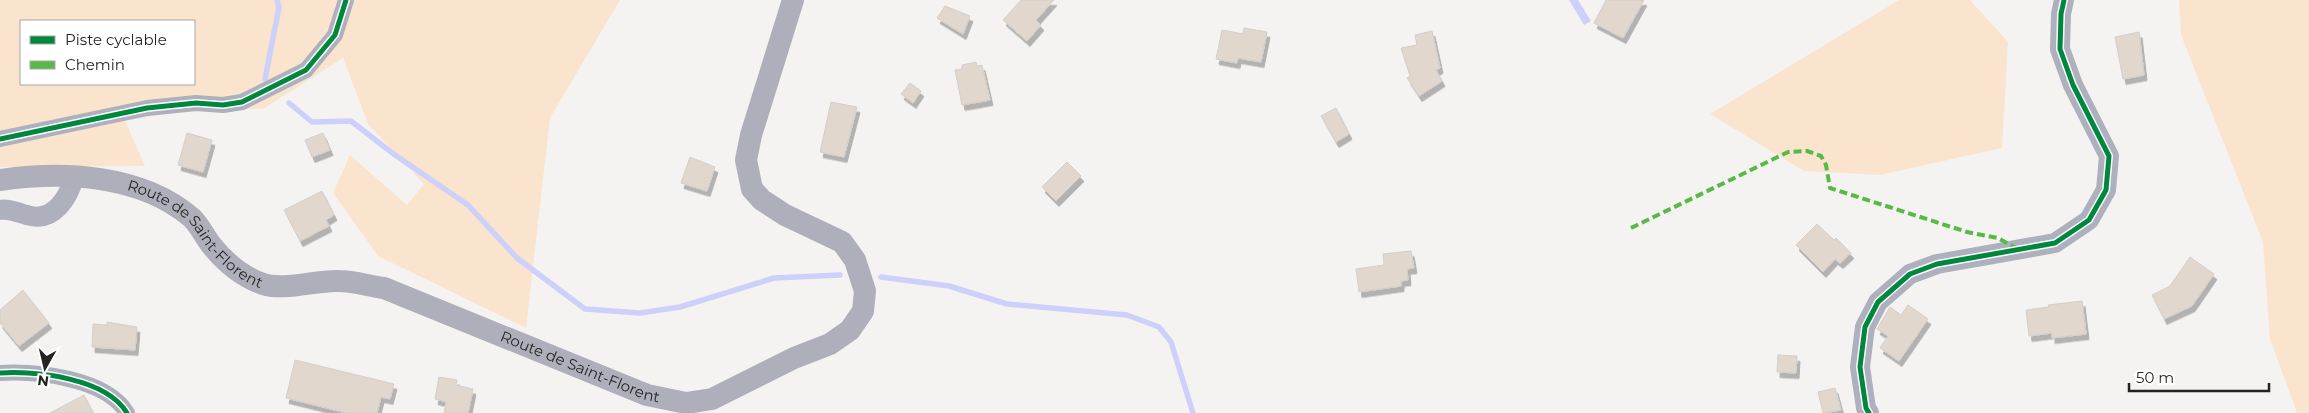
<svg xmlns="http://www.w3.org/2000/svg" width="2309" height="413" viewBox="0 0 2309 413" font-family="Montserrat,sans-serif">
  <defs>
    <filter id="shadow"><feDropShadow dx="3" dy="5.5" stdDeviation="0" flood-color="#0004"/></filter>
  </defs>
  <rect width="100%" height="100%" fill="#f5f3f1"/>
  <!-- green -->
  <g fill="#fae4cd" fill-rule="evenodd">
    <path d="M0 0H620L550 118 526 328 378 256 333 193 350 155 407 205 424 184 368 124 343 58 263 109H196L125 121 145 166 0 167ZM21 21H194V84H21Z"/>
    <polygon points="1899,0 1970,0 2008,42 2002,148 1880,175 1804,171 1710,114"/>
    <polygon points="2179,0 2309,0 2309,413 2297,413 2270,339 2263,242 2181,35"/>
  </g>
  <!-- water -->
  <polygon fill="#cdd0fa" points="1569,0 1578,0 1591,21 1584,25"/>
  <g fill="none" stroke-linecap="round" stroke-linejoin="round">
    <!-- stream -->
    <g stroke="#cdd0fa" stroke-width="5.5">
      <polyline points="265,79 279,7 277,0"/>
      <polyline points="289,103 312,122 351,121 395,155 468,205 517,258 585,309 640,313 680,307 774,278 840,275"/>
      <polyline points="881,277 949,286 1007,304 1127,315 1159,327 1171,342 1193,413"/>
    </g>
  </g>
  <!-- building -->
  <g fill="#e1d7cc" stroke="#d1cfce" filter="url(#shadow)">
    <polygon points="1021,0 1054,0 1036,20 1041,25 1027,41 1003,20"/>
    <polygon points="1606,0 1644,0 1623,38 1594,23"/>
    <polygon points="945,6 970,16 963,34 937,18"/>
    <polygon points="1244,28 1267,32 1261,62 1238,58 1237,63 1216,59 1222,30 1243,34"/>
    <polygon points="1432,31 1440,68 1436,70 1442,81 1419,96 1407,78 1410,76 1401,48 1417,45 1415,35"/>
    <polygon points="2139,32 2144,75 2123,79 2115,37"/>
    <polygon points="976,62 977,66 982,65 990,100 962,105 955,70 962,69 962,65"/>
    <polygon points="910,83 921,91 913,103 901,94"/>
    <polygon points="831,102 857,107 844,157 820,152"/>
    <polygon points="1336,108 1349,134 1336,142 1321,116"/>
    <polygon points="187,133 212,140 203,172 178,165"/>
    <polygon points="323,133 330,150 312,157 305,140"/>
    <polygon points="690,157 715,167 707,191 681,183"/>
    <polygon points="1067,162 1081,176 1056,201 1042,187"/>
    <polygon points="322,191 334,215 326,220 329,226 300,241 284,210"/>
    <polygon points="1817,224 1834,240 1836,238 1851,253 1840,263 1835,259 1823,272 1796,245"/>
    <polygon points="1411,251 1414,268 1407,269 1408,280 1401,281 1401,286 1359,292 1356,269 1384,265 1383,254"/>
    <polygon points="2190,257 2214,274 2192,306 2164,319 2152,295 2170,286"/>
    <polygon points="23,290 49,323 19,346 0,323 0,310"/>
    <polygon points="2082,301 2086,334 2052,338 2052,333 2029,336 2026,310 2049,307 2048,305"/>
    <polygon points="1908,305 1928,319 1899,361 1880,348 1888,336 1877,329 1890,307 1901,315"/>
    <polygon points="107,322 137,327 135,350 92,347 93,324 107,325"/>
    <polygon points="1778,355 1797,356 1796,373 1777,372"/>
    <polygon points="295,360 394,384 390,399 381,397 377,413 347,413 286,398"/>
    <polygon points="439,377 457,380 456,385 473,389 468,413 444,413 446,402 435,399"/>
    <polygon points="1835,388 1841,410 1823,413 1818,392"/>
    <polygon points="84,395 93,413 50,413"/>
  </g>
  <g fill="none" stroke-linecap="round" stroke-linejoin="round">
    <!-- minor -->
    <g stroke="#afb0bd" stroke-width="16">
      <polyline points="0,139 147,108 196,103 223,105 242,102 306,70 335,35 346,0"/>
      <path d="M0 373C37 371 106 378 127 413"/>
    </g>
    <!-- tertiary -->
    <g stroke="#afb0bd" stroke-width="20">
      <path d="M0 210C10 208 21 214 31 216 54 221 69 197 74 177"/>
      <polyline points="1869,413 1866,408 1860,367 1865,327 1878,302 1910,274 1937,264 2055,243 2089,220 2106,190 2109,156 2073,85 2060,49 2061,14 2064,0"/>
    </g>
    <!-- secondary -->
    <path stroke="#aeafbb" stroke-width="22" id="s1" d="M0 180C63 171 141 174 192 218 200 226 205 237 212 246 225 262 243 277 263 284 284 291 316 280 339 281 354 281 369 286 384 288L647 395 686 403 712 399 794 358 830 344 850 330 863 311 865 291 855 260 842 242 785 215 762 200 752 189 746 160 751 135 793 0"/>
    <!-- quiet -->
    <polyline stroke="#58b947" stroke-width="4" stroke-dasharray="8 4" stroke-linecap="butt" points="1631,228 1788,152 1807,151 1821,156 1826,165 1830,188 1967,232 1998,238 2019,250"/>
    <defs>
      <g id="cycleway">
        <polyline points="0,139 147,108 196,103 223,105 242,102 306,70 335,35 346,0"/>
        <path d="M0 373C37 371 106 378 127 413"/>
        <polyline points="1869,413 1866,408 1860,367 1865,327 1878,302 1910,274 1937,264 2055,243 2089,220 2106,190 2109,156 2073,85 2060,49 2061,14 2064,0"/>
      </g>
    </defs>
    <!-- cycleway casing -->
    <use href="#cycleway" stroke="#fff" stroke-width="8"/>
    <!-- cycleway -->
    <use href="#cycleway" stroke="#00873e" stroke-width="5"/>
  </g>
  <g text-anchor="middle" stroke-width="4" stroke-linejoin="round" paint-order="stroke">
    <!-- street labels -->
    <g font-size="15" fill="#252322" stroke="#fff">
      <text dy="5" stroke="none"><textPath href="#s1" startOffset="214">Route de Saint-Florent</textPath></text>
      <text dy="5" stroke="none"><textPath href="#s1" startOffset="634">Route de Saint-Florent</textPath></text>
    </g>
  </g>
  <!-- legend -->
  <rect x="20" y="20" width="175" height="65" fill="#ffffff" stroke="#a8a7a7"/>
  <rect x="30" y="36" width="25" height="8" fill="#00873e" stroke="#a8a7a7"/>
  <text x="65" y="45" font-size="15" fill="#252322">Piste cyclable</text>
  <rect x="30" y="61" width="25" height="8" fill="#58b947" stroke="#a8a7a7"/>
  <text x="65" y="70" font-size="15" fill="#252322">Chemin</text>
  <!-- north arrow -->
  <g transform="translate(45 368) rotate(188)" stroke="#ffffff" stroke-width="4" paint-order="stroke">
  <path d="M0-4L9 19L0 12L-9 19Z" fill="#252322"/>
  <text y="-8" font-size="14" font-weight="bold" text-anchor="middle" fill="#252322">N</text>
  </g>
  <!-- scale -->
  <path d="M2129 383v8h140v-8" fill="none" stroke="#252322" stroke-width="2.5"/>
  <text x="2136" y="383" font-size="15" fill="#252322" stroke="#ffffff" stroke-width="4" paint-order="stroke">50 m</text>
</svg>
